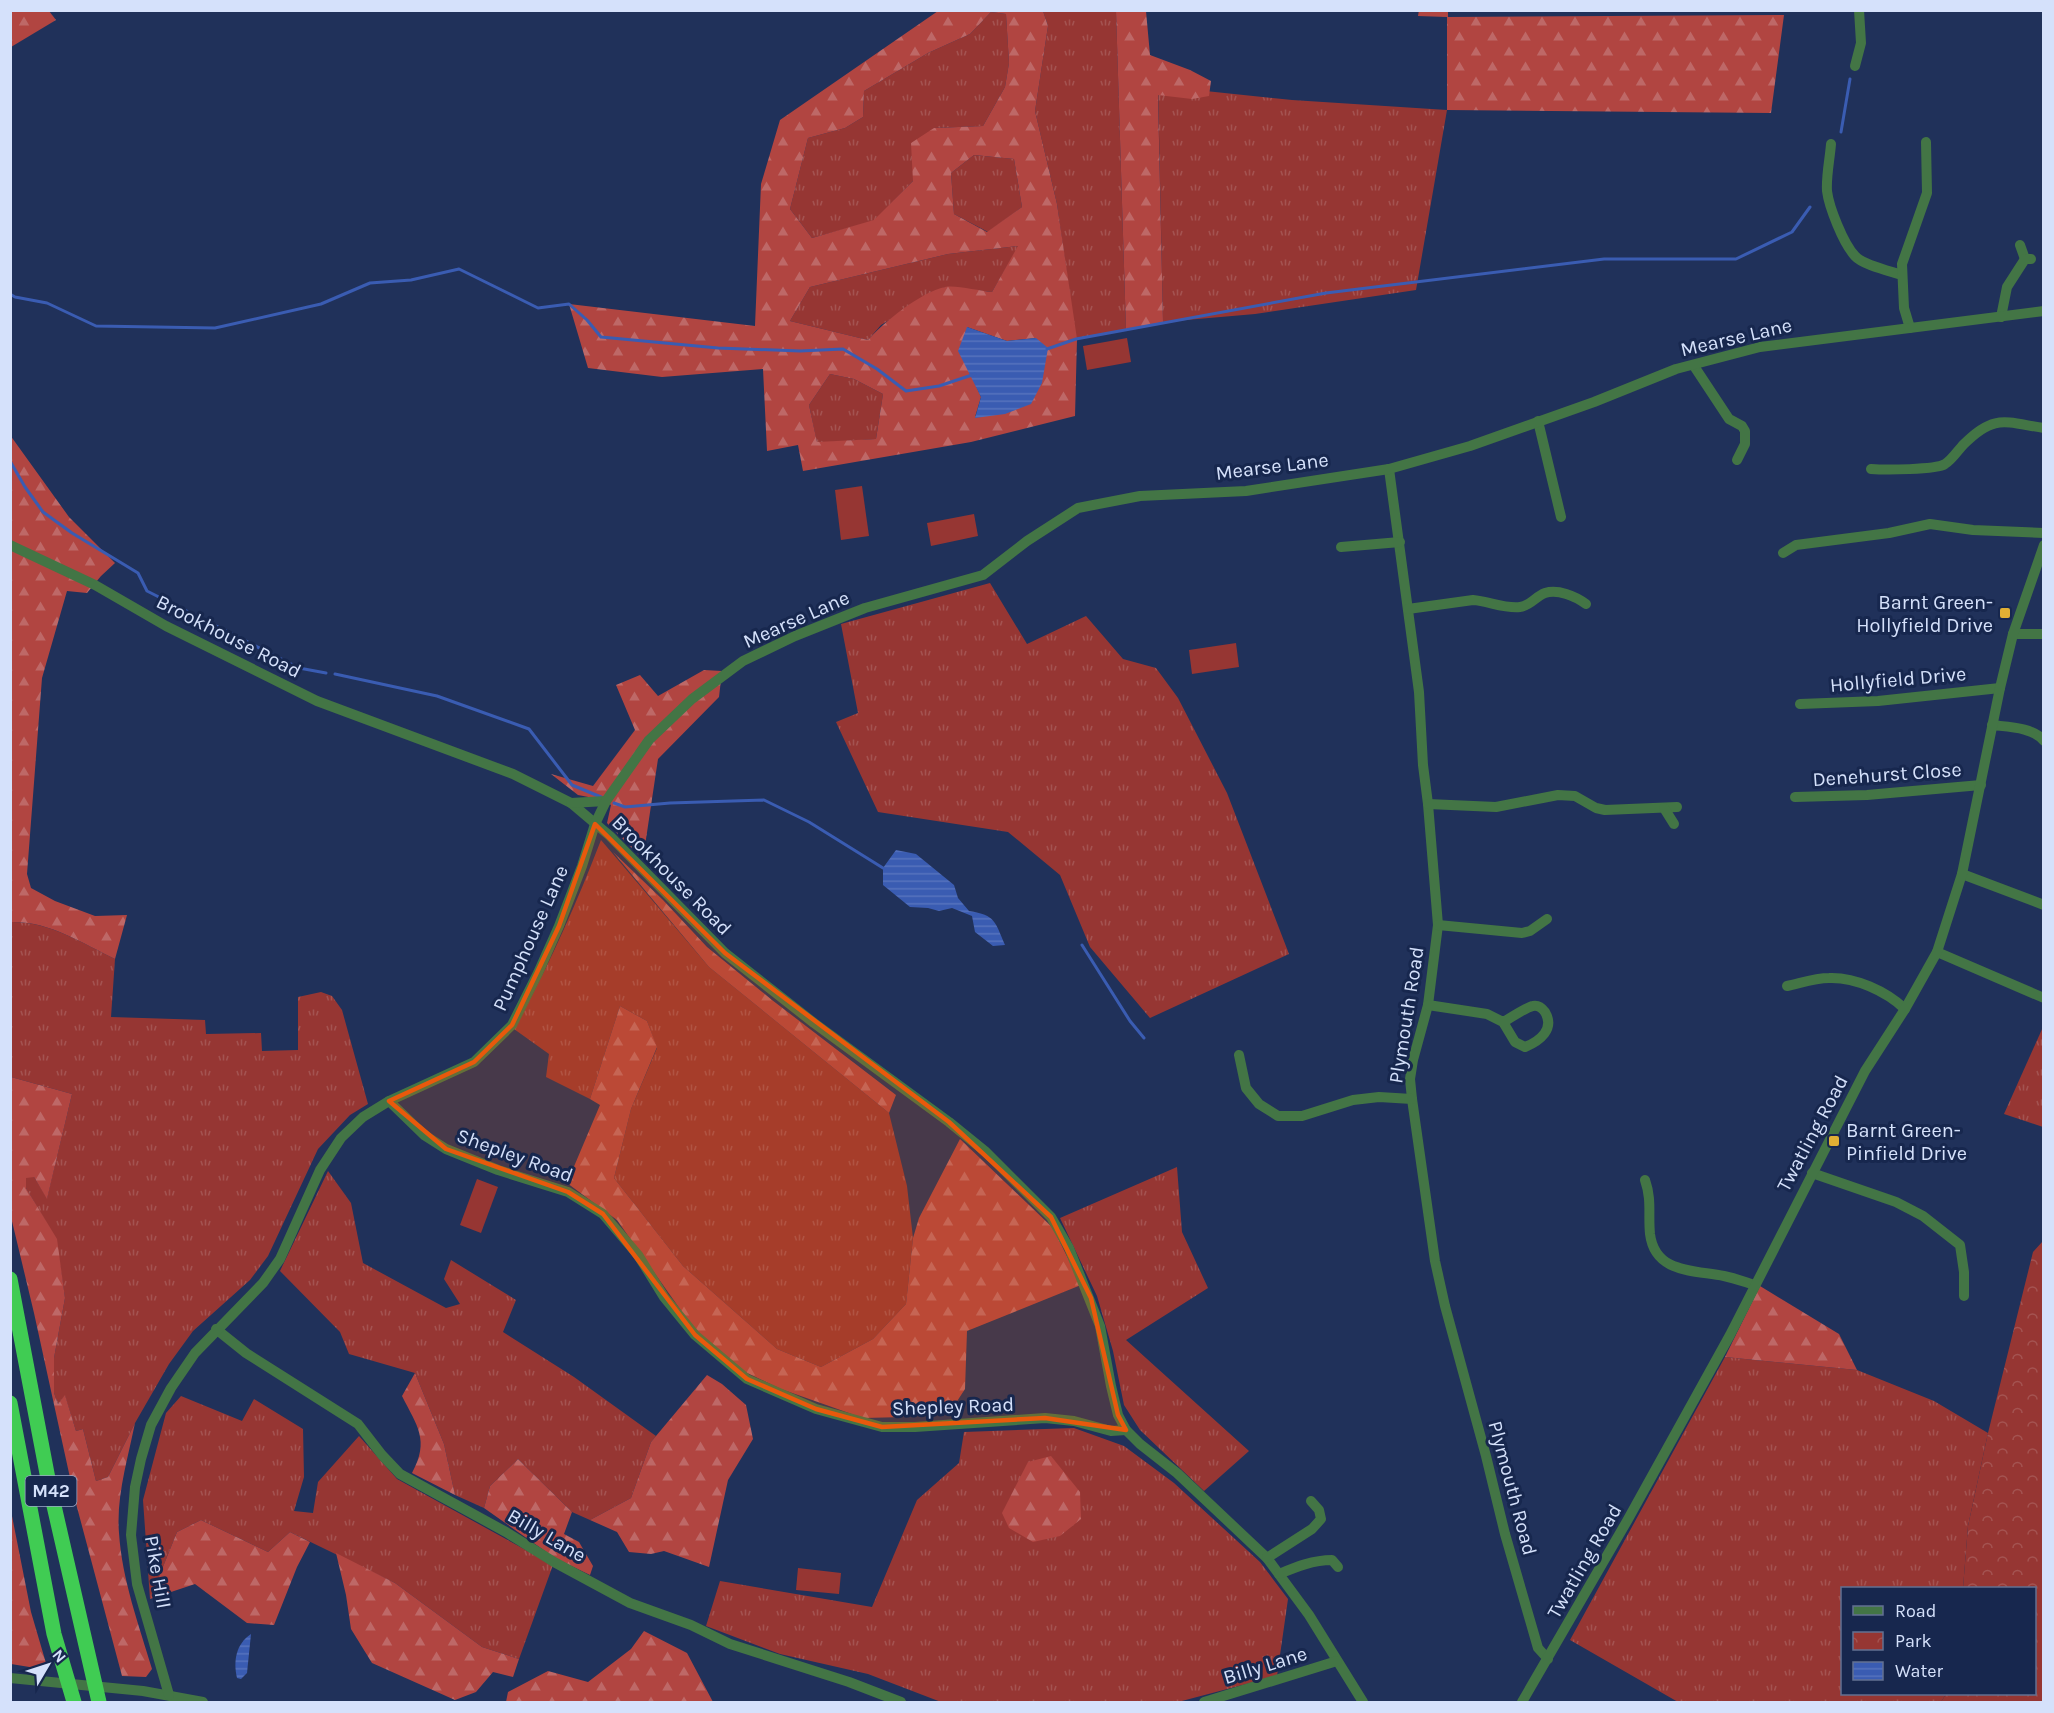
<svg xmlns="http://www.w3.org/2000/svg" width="2054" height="1713" viewBox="0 0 2054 1713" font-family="Karla,sans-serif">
  <defs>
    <pattern id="grass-tufts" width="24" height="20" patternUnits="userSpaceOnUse" patternTransform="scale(1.5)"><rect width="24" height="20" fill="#963633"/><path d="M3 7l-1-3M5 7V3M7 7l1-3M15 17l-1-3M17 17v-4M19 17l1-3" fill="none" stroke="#a45351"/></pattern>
    <pattern id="forest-firs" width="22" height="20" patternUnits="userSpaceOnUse" patternTransform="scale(1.5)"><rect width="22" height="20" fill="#b14541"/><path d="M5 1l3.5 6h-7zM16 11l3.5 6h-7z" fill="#be6867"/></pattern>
    <pattern id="park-crowns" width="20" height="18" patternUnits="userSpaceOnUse" patternTransform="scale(1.5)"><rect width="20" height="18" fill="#963633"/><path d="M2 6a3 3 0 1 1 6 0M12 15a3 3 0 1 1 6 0" fill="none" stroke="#a45351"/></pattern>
    <pattern id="water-rules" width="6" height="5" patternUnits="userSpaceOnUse" patternTransform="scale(1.5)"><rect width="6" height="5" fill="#3a5cb2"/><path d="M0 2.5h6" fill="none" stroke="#5673bd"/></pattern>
  </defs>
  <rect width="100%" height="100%" fill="#20315a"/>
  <!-- grass -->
  <g fill="url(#grass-tufts)">
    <polygon points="1043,11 1116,11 1126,330 1076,339 1057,204 1035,111 1048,26"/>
    <polygon points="991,12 1006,14 1009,63 1005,87 983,126 934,128 913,181 874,221 812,238 790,209 808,138 845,128 863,117 864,91 928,53 970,34"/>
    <polygon points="1158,86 1292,100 1447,110 1416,290 1255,314 1163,322"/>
    <polygon points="974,155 1014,159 1022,207 988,232 954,214 951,173"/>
    <polygon points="1019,246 992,292 945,287 881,325 868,340 790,321 810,287 948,254"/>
    <polygon points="830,374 854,379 883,394 876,439 817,443 809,405"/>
    <polygon points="990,583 1027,644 1086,616 1123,659 1156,668 1178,698 1227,793 1289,954 1150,1018 1090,947 1060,875 1008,832 878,812 836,722 858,713 841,624"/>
    <path d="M601 840 709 967 889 1113 907 1186 913 1238 906 1304 873 1339 821 1367 777 1349 683 1266 614 1178 631 1109 657 1048 647 1021 620 1006 590 1099 546 1077 549 1054 514 1029C548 968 576 905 601 840Z"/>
    <path d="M10 922C49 921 82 943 115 959L111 1017 205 1020 206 1034 261 1033 262 1051 298 1050V997L321 992 332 996 342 1010 368 1104 350 1115 318 1149 268 1256 250 1280 193 1331 169 1364 135 1423 108 1477 96 1481 83 1429 76 1431 65 1396 58 1404 54 1393V1358L65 1298 56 1239 26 1188V1177H34L47 1198 72 1094 11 1077Z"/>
    <polygon points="2043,1027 2043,1127 2004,1114"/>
    <polygon points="1177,1167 1182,1232 1208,1288 1126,1340 1249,1451 1204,1491 1140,1430 1124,1405 1113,1351 1097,1296 1060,1218"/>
    <polygon points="328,1171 351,1203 363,1263 446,1308 460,1304 444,1279 451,1260 516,1300 503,1332 574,1377 656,1436 651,1442 631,1498 590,1520 572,1512 518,1459 490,1486 484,1508 455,1495 444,1444 415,1373 349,1354 340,1332 280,1271"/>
    <polygon points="1725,1357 1857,1370 1934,1401 1988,1433 1968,1526 1963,1588 1842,1588 1842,1694 1946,1694 1941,1702 1678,1702 1570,1640"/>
    <polygon points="181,1396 242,1421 254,1399 303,1429 304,1477 294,1511 313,1513 318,1482 359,1436 397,1479 553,1565 519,1659 482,1647 395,1583 290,1532 268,1552 201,1520 177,1532 150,1599 143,1500 166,1413"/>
    <polygon points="1074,1428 1124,1446 1174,1483 1260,1562 1288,1599 1277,1676 1178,1702 941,1702 868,1674 780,1654 706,1626 720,1581 872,1607 917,1500 959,1463 964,1432"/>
  </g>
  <!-- forest -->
  <g fill="url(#forest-firs)" fill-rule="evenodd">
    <polygon points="1419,10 1448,11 1448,17 1784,15 1771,113 1447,110 1447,17 1418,16"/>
    <polygon points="10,11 49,11 56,20 11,47"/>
    <path d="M938 11H1043L1048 26 1035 111 1057 204 1077 339 1075 416 971 442 803 471 798 445 767 451 763 369 662 377 588 368 569 304 755 326 761 184 780 120ZM991 12 1006 14 1009 63 1005 87 983 126 934 128 911 143 913 181 874 220 812 238 790 209 808 138 845 128 863 117 864 91 928 53 970 34ZM974 155 1014 159 1022 207 987 232 954 214 951 173ZM1018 246 992 292C979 291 956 285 945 287 921 292 884 322 868 340L790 321 810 287 948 254ZM967 327 1007 341 1036 338 975 417 981 397 971 375ZM830 374 854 379 883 394 876 439 817 442 809 405Z"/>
    <polygon points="1116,11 1146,11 1150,55 1190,70 1211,81 1209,96 1192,99 1158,95 1163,322 1126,330"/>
    <path d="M10 435 69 517 115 563 101 576 87 593 67 591 42 678 27 874 31 888 55 901 95 916 127 915 115 959C82 943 49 921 11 922Z"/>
    <polygon points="704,670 722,671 719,697 658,759 643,859 607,823 611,805 604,800 578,795 551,774 593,786 635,730 616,685 640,675 658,696"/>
    <polygon points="613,852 663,900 707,947 772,1000 896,1095 889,1113 709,967"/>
    <polygon points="620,1006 647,1021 657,1047 631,1109 614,1178 683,1266 777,1349 821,1367 873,1339 906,1304 913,1238 919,1218 960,1139 1053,1228 1081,1285 967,1331 965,1389 952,1409 905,1417 863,1418 781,1389 743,1371 697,1333 617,1220 567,1183 600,1105 590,1099"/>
    <path d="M11 1077 72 1094 47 1199 34 1177 26 1178V1188L57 1239 65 1298 54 1358V1393L58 1404 65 1395 76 1431 83 1429 96 1481 108 1477 135 1423C128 1458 116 1497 119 1533 122 1580 139 1625 152 1669L146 1677 122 1676 74 1496 34 1313 11 1217Z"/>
    <polygon points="1760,1286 1839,1334 1857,1370 1725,1357"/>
    <path d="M415 1373 444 1444 455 1495 412 1473C430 1440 417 1426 402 1396Z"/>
    <polygon points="707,1375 722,1384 746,1405 753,1439 728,1480 709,1567 664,1551 651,1554 629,1552 617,1532 590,1520 631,1498 651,1442"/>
    <polygon points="1051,1456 1080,1492 1081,1519 1060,1536 1033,1542 1009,1528 1002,1513 1028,1462"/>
    <polygon points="518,1459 572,1512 564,1534 579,1542 593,1566 590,1575 555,1558 484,1508 490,1486"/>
    <polygon points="11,1511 31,1612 48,1670 11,1664"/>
    <polygon points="201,1520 268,1552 290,1532 310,1542 297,1567 274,1625 247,1623 195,1584 150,1599 177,1532"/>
    <polygon points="336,1553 395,1583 482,1647 519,1659 513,1677 493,1672 476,1692 455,1700 372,1663 351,1629 346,1595"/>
    <polygon points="644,1631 687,1653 713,1702 506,1702 508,1692 548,1671 588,1682 631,1649"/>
  </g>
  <!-- park -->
  <polygon fill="url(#park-crowns)" points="2043,1241 2043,1702 1941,1702 1946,1694 2034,1694 2034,1588 1963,1588 1968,1526 1988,1433 2033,1252"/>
  <!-- pitch -->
  <g fill="#963633">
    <polygon points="1127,338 1131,362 1087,370 1083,346"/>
    <polygon points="862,486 869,536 841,540 835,490"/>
    <polygon points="974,514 978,536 931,546 927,523"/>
    <polygon points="1236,643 1239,667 1192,674 1189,650"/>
    <polygon points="477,1179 498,1187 481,1233 460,1225"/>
    <polygon points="798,1568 841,1573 839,1594 796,1590"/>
  </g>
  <!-- water -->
  <g fill="url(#water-rules)">
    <polygon points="967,327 1007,341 1036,338 1048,348 1042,383 1031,404 1005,414 975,418 981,397 958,351"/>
    <path d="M896 850 916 854 954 885 958 898 969 911C996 915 995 922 1005 945L993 946 975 932 972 916 952 908 939 911 928 908 910 907 883 885V868Z"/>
    <path d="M251 1634 247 1673 241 1679 237 1678C233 1661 236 1644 251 1634Z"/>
  </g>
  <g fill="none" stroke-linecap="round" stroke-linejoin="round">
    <!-- stream -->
    <g stroke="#3a5cb2" stroke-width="3">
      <polyline points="1841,132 1850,79"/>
      <polyline points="10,294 15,297 47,303 96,326 215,328 321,304 370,283 411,280 459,269 538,308 569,304 587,320 601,337 718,348 800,351 843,349 877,369 906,391 939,386 975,374"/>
      <polyline points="1047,349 1076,339 1326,293 1604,259 1736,259 1792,232 1810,207"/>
      <polyline points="10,461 25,487 43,512 72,533 138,573 147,591 299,668 326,673"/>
      <polyline points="335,674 437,696 529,729 572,785 601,797"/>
      <polyline points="614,803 625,807 670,803 764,800 809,822 883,868"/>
      <polyline points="1082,945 1130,1021 1144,1038"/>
    </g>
    <!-- minor -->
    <g stroke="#437545" stroke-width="10">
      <polyline points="1855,66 1861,43 1859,10"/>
      <path d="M1831 144C1830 158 1826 176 1827 191 1829 207 1843 243 1855 256 1863 265 1890 271 1902 275"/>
      <polyline points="2020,245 2025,259 2031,259"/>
      <polyline points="2001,317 2007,287 2025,259"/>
      <polyline points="1910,328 1904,308 1902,264 1927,193 1926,142"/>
      <polyline points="1694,366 1729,419 1742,426 1745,431 1745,444 1737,460"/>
      <polyline points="1538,421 1561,517"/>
      <polyline points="1389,469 1419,692 1423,765 1428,804 1438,925 1428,1005 1413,1060 1410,1079 1412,1099 1435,1261 1445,1306 1486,1456 1505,1534 1538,1648 1548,1659"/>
      <path d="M1871 469C1884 470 1936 470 1945 464 1952 460 1958 450 1964 444 1994 414 2004 422 2044 428"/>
      <polyline points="10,545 95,585 166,626 317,701 513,774 571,803 610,836 725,953 814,1023 949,1122 986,1152 1051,1217 1069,1248 1100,1326 1111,1386 1118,1415 1126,1430 1140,1444 1177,1473 1267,1558 1309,1615 1363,1702"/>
      <polyline points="1341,547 1400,542"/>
      <polyline points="1783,553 1796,545 1889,533 1930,524 1973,530 2044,533"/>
      <path d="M1408 609 1473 600C1488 601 1505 609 1520 607 1530 606 1536 596 1545 593 1558 589 1575 596 1586 604"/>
      <polyline points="2013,634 2044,634"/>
      <polyline points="1800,704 1878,701 2000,688"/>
      <path d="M1992 725C2008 727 2033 727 2044 741"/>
      <polyline points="1795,797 1867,795 1981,785"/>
      <polyline points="571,803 606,801"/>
      <polyline points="1428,804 1496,807 1558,795 1575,796 1596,808 1605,810 1677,807"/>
      <polyline points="1664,808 1674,824"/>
      <polyline points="1962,874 2044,905"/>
      <polyline points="1438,925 1522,933 1530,931 1547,919"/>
      <polyline points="1937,952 2044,998"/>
      <path d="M1787 986C1801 983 1815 978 1829 978 1855 977 1886 991 1905 1009"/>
      <path d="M1428 1005 1487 1014 1503 1022C1511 1018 1526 1007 1533 1006 1538 1005 1542 1008 1545 1012 1555 1029 1540 1041 1525 1047L1515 1042 1503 1022"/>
      <polyline points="1239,1055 1246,1088 1259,1104 1278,1116 1302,1116 1353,1100 1379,1097 1412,1099"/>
      <polyline points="389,1101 424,1135 446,1149 498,1170 568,1192 603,1214 638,1255 664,1297 695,1335 747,1379 816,1409 882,1427 915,1427 1045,1418 1074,1421 1111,1431 1126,1430"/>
      <polyline points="1812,1173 1896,1202 1923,1216 1960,1245 1964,1272 1964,1296"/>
      <path d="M1645 1180C1652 1200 1648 1214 1650 1234 1655 1274 1695 1270 1724 1276 1734 1278 1745 1282 1755 1285"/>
      <polyline points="216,1329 246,1353 358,1424 382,1455 400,1474 506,1532 554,1562 630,1603 691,1625 730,1644 849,1682 901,1702"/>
      <polyline points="1267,1558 1312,1529 1321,1519 1319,1510 1311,1501"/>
      <path d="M1279 1574C1296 1567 1313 1560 1332 1560L1338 1567"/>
      <polyline points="10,1678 143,1691 203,1702"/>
      <polyline points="169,1695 137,1584 131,1535 135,1487 141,1459 151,1425 171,1388 195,1353 263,1283 280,1259 320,1170 341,1138 363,1117 389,1101 474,1062 512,1025 538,973 559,926 582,866 595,824 606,801 649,740 692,699 743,661 795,636 865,608 983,575 1027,541 1078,508 1140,496 1246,491 1389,469 1470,446 1594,402 1676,369 1760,347 2044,311"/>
      <polyline points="1204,1702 1337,1661"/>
      <polyline points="1522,1702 1627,1521 1730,1335 1865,1071 1905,1009 1937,952 1962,874 2000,688 2013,634 2044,545"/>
    </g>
    <!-- highway -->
    <g stroke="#40cc53" stroke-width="15">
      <polyline points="10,1279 49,1484 99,1702"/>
      <polyline points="10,1403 54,1634 74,1702"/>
    </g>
  </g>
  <!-- marked area -->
  <path fill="#e8590c" fill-opacity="0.2" stroke="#e8590c" stroke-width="4.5" stroke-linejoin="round" d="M595 824 725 953 949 1122 1051 1217 1091 1298 1118 1415 1126 1430 1045 1418 882 1427 816 1409 747 1379 695 1335 603 1214 568 1192 446 1149 389 1101 474 1062 512 1025 559 926Z"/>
  <!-- markers -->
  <g fill="#e1af34" stroke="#17274e" stroke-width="2">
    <rect x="1999" y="607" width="12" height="12" rx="3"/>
    <rect x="1828" y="1135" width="12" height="12" rx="3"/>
  </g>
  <g text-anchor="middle" stroke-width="6" stroke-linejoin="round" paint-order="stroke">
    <!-- shield labels -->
    <rect fill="#17274e" stroke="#9ca9c7" stroke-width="1.5" x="25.5" y="1476" width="51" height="30" rx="4.5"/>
    <g font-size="18" font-weight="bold" fill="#d5e1fb">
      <text x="51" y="1497">M42</text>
    </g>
    <!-- street labels -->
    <g font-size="20" fill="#d5e1fb" stroke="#17274e">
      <text transform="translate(1736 337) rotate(-13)" y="7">Mearse Lane</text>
      <text transform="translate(1272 466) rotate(-7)" y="7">Mearse Lane</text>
      <text transform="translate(796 619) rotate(-24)" y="7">Mearse Lane</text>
      <text transform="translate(229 636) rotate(27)" y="7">Brookhouse Road</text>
      <text transform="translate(1898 679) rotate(-5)" y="7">Hollyfield Drive</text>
      <text transform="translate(1887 774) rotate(-4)" y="7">Denehurst Close</text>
      <text transform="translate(672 875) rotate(45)" y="7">Brookhouse Road</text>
      <text transform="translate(530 938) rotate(-66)" y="7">Pumphouse Lane</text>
      <text transform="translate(1406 1015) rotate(-81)" y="7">Plymouth Road</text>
      <text transform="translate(1812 1133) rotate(-62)" y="7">Twatling Road</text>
      <text transform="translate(515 1155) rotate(20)" y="7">Shepley Road</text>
      <text transform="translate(953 1406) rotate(-2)" y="7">Shepley Road</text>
      <text transform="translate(1513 1488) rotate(75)" y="7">Plymouth Road</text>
      <text transform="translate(547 1535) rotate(30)" y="7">Billy Lane</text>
      <text transform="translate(1584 1561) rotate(-60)" y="7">Twatling Road</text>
      <text transform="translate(158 1572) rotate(80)" y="7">Pike Hill</text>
      <text transform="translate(1265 1665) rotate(-17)" y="7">Billy Lane</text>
    </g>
    <!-- poi labels -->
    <g font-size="20" fill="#d5e1fb" stroke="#17274e" text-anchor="end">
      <text x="1993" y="609">Barnt Green-<tspan x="1993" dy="23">Hollyfield Drive</tspan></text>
      <text x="1846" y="1137" text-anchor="start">Barnt Green-<tspan x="1846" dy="23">Pinfield Drive</tspan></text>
    </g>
  </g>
  <!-- border -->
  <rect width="2054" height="1713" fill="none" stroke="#d5e1fb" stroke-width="24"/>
  <!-- legend -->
  <rect x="1841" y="1587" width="195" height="108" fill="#17274e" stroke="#637193" stroke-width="1.5"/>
  <rect x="1853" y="1606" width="30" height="9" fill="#437545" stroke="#637193" stroke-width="1.5"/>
  <text x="1895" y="1617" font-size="18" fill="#d5e1fb">Road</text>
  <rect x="1853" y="1632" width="30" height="18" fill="url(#park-crowns)" stroke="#637193" stroke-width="1.5"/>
  <text x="1895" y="1647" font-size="18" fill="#d5e1fb">Park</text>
  <rect x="1853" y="1662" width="30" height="18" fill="url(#water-rules)" stroke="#637193" stroke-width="1.5"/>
  <text x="1895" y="1677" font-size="18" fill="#d5e1fb">Water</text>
  <!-- north arrow -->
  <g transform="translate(48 1665) rotate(51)" stroke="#17274e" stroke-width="4.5" paint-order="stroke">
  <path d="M0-4.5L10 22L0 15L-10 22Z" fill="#d5e1fb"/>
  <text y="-9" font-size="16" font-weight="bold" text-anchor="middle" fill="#d5e1fb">N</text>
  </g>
</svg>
